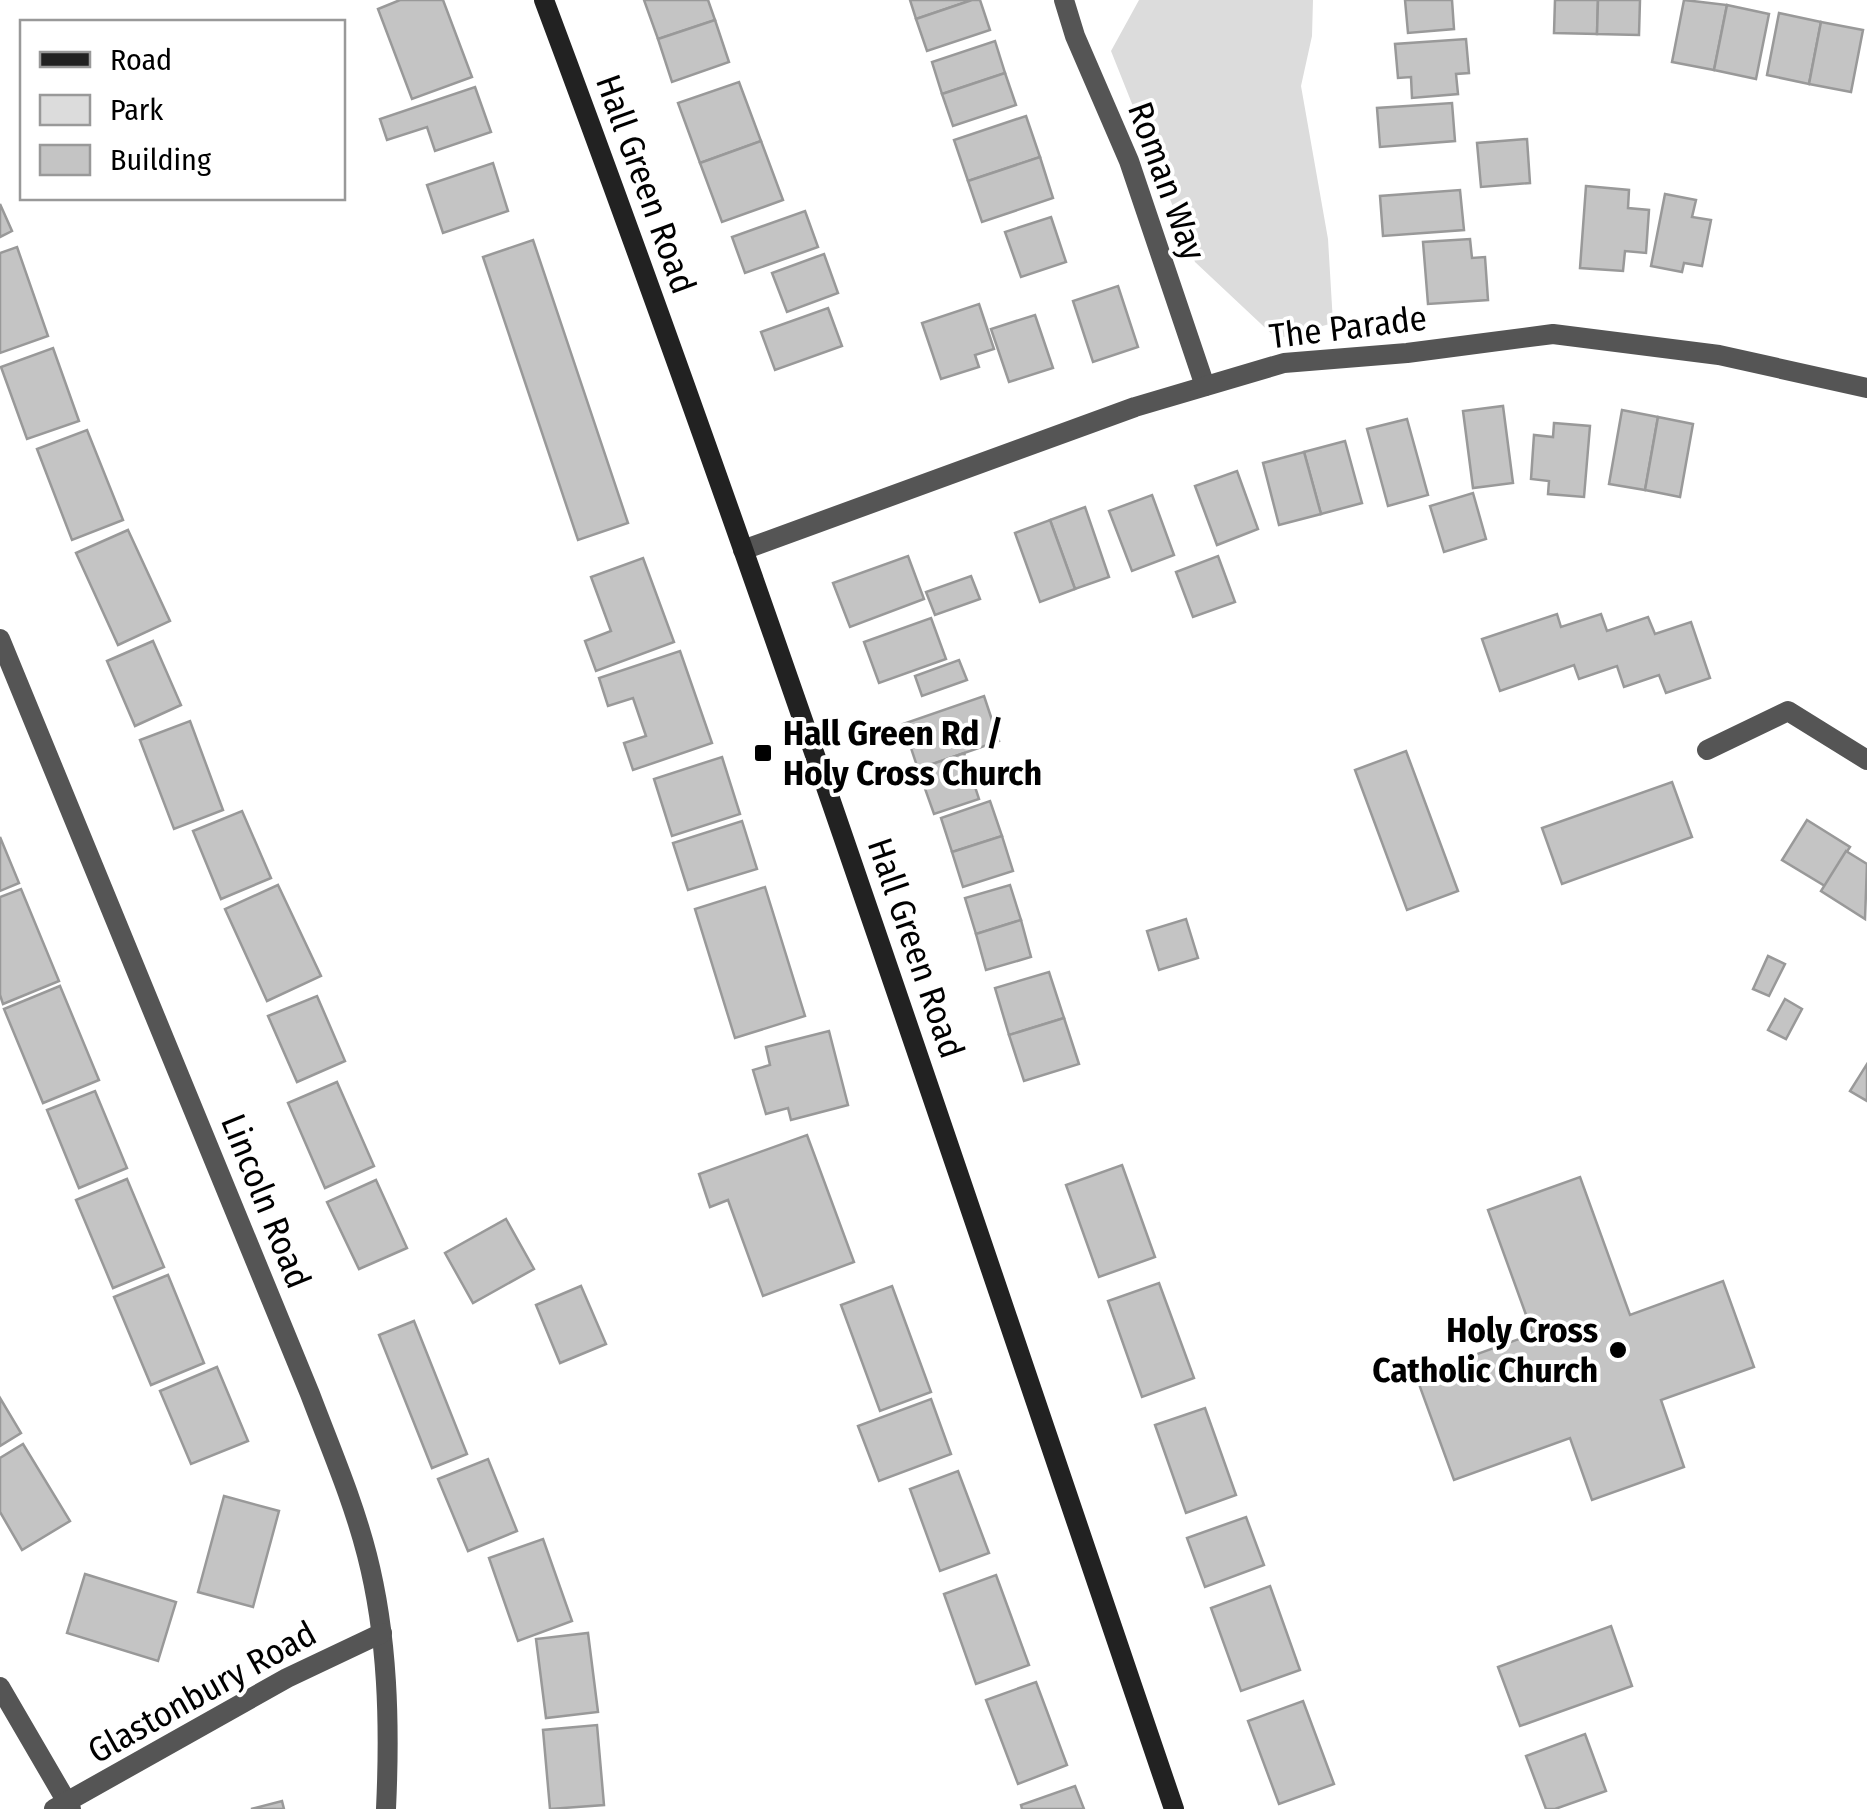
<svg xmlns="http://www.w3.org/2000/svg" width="1867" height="1809" viewBox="0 0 1867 1809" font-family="'Fira Sans Condensed',sans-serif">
  <rect width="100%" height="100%" fill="#fff"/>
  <!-- green -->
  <polygon fill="#dcdcdc" points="1139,0 1313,0 1312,36 1301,86 1328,239 1333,323 1277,339 1195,262 1111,51"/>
  <!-- building -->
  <g fill="#c4c4c4" stroke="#999" stroke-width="2.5">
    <polygon points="400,0 443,0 472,77 412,99 378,9"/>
    <polygon points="644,0 708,0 715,20 658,39"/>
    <polygon points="910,0 972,0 916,19"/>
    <polygon points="972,0 980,0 990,30 927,51 916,19"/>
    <polygon points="1405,0 1452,0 1454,29 1408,33"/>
    <polygon points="1555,0 1598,0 1597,34 1554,33"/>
    <polygon points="1598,0 1640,0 1639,35 1597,34"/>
    <polygon points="1684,0 1727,5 1714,70 1672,62"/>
    <polygon points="1727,5 1769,14 1756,79 1714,70"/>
    <polygon points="1779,13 1821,22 1809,84 1767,75"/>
    <polygon points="715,20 729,62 672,82 658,39"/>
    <polygon points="1821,22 1863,30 1851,92 1809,84"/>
    <polygon points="1466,39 1469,73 1456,74 1458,94 1412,98 1411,77 1398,78 1395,44"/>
    <polygon points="995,41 1005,73 942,94 932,62"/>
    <polygon points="1005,73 1016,105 953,126 942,94"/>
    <polygon points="739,82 761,141 700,163 678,103"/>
    <polygon points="475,87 491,132 435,151 427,127 387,140 380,119"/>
    <polygon points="1452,103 1455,141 1380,147 1377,108"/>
    <polygon points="1026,116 1040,157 968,181 954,140"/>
    <polygon points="1527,139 1530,183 1481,187 1477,143"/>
    <polygon points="761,141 783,200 722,222 700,163"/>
    <polygon points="1040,157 1053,198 982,222 968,181"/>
    <polygon points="493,163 508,211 443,233 427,185"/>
    <polygon points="1586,186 1629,190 1628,208 1649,210 1646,253 1625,251 1623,271 1580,268"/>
    <polygon points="1460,190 1464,230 1383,236 1380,196"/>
    <polygon points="1665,194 1696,200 1692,217 1711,220 1702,266 1684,263 1682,272 1651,266"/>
    <polygon points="0,204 12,231 0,237"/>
    <polygon points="805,211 818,247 745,273 732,237"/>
    <polygon points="1051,217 1066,262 1021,277 1005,232"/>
    <polygon points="1470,239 1472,258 1485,257 1488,300 1428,304 1423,242"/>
    <polygon points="533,240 628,523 578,540 483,257"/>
    <polygon points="17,247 48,336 0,353 0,253"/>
    <polygon points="824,254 838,293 787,312 772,273"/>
    <polygon points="1118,286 1138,347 1093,362 1073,301"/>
    <polygon points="979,304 994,349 975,355 979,367 941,379 922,323"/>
    <polygon points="828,308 842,346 775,370 761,332"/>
    <polygon points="1035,315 1053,368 1009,382 991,329"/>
    <polygon points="53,348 79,421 27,439 1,367"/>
    <polygon points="1503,406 1513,483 1473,488 1463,411"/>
    <polygon points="1622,410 1658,417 1645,490 1609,484"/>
    <polygon points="1658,417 1693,424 1680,497 1645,490"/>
    <polygon points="1407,419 1428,495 1388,506 1367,429"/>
    <polygon points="1554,423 1590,426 1584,497 1548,494 1549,481 1531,479 1534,435 1553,437"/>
    <polygon points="87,430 123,520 72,540 37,449"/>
    <polygon points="1345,441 1362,503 1321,514 1304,452"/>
    <polygon points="1304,452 1321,514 1279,525 1263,463"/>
    <polygon points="1237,471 1258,529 1217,545 1195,486"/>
    <polygon points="1473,493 1486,539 1444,552 1430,506"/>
    <polygon points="1152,495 1174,555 1132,571 1109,511"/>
    <polygon points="1085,507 1109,577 1075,589 1050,520"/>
    <polygon points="1050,520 1075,589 1040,602 1015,533"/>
    <polygon points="128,530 170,621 118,645 76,553"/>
    <polygon points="908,556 924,599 850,627 833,583"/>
    <polygon points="1218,556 1235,602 1193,617 1176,572"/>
    <polygon points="643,558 674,642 596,671 585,641 611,631 591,577"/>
    <polygon points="971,576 980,599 935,615 926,592"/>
    <polygon points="1557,614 1561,627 1601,614 1607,631 1648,617 1655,634 1691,622 1710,678 1666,693 1659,675 1624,687 1617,666 1579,679 1574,665 1500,691 1482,639"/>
    <polygon points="931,618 946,659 879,683 864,642"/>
    <polygon points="153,641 181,705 135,726 107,661"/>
    <polygon points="680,651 712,743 633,770 624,743 646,736 633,698 608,706 599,678"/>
    <polygon points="959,660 967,680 922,696 915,676"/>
    <polygon points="984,696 999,741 918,769 903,724"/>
    <polygon points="190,721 223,810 174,829 140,740"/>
    <polygon points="1406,751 1458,891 1407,910 1355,770"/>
    <polygon points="964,753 979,799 934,814 918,769"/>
    <polygon points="722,757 740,814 672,836 654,779"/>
    <polygon points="1672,782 1692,837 1562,884 1542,828"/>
    <polygon points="990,801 1002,836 952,852 941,818"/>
    <polygon points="242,811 271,878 221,899 193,831"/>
    <polygon points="1807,820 1850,847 1825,886 1782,860"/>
    <polygon points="742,821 757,869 688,890 673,843"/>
    <polygon points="1002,836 1013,871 963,887 952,852"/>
    <polygon points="0,837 19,883 0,891"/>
    <polygon points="1846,851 1867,864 1865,919 1821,891"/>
    <polygon points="278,885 321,976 267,1001 225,909"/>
    <polygon points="1010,885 1021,920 976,934 965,898"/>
    <polygon points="765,887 805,1016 735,1038 695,909"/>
    <polygon points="21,889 59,981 3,1004 0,995 0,897"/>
    <polygon points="1186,919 1198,958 1159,970 1147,931"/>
    <polygon points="1021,920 1031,957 986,970 976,934"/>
    <polygon points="1768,956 1785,964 1769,996 1753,989"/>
    <polygon points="1049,972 1064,1018 1009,1035 995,988"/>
    <polygon points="60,986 99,1080 43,1103 4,1009"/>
    <polygon points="317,996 345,1061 297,1082 268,1016"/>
    <polygon points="1785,999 1802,1009 1786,1039 1768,1030"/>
    <polygon points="1064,1018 1079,1064 1024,1081 1009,1035"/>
    <polygon points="829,1031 848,1105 791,1120 788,1108 766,1114 753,1070 770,1065 766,1047"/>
    <polygon points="1867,1064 1867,1101 1850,1091"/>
    <polygon points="337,1082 374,1166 325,1188 288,1103"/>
    <polygon points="95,1091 127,1168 79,1188 47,1110"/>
    <polygon points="807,1135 854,1262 763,1296 728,1200 710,1207 699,1174"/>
    <polygon points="1122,1165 1155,1257 1099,1277 1066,1185"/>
    <polygon points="1580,1177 1630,1315 1723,1281 1754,1367 1661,1400 1684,1467 1592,1500 1570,1438 1454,1480 1416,1376 1533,1334 1488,1210"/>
    <polygon points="127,1179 164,1267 113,1288 76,1200"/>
    <polygon points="376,1180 407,1248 359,1269 327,1202"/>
    <polygon points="506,1219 534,1269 473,1303 445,1253"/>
    <polygon points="168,1275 204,1363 151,1385 114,1297"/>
    <polygon points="1159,1283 1194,1378 1142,1397 1108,1301"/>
    <polygon points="581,1286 606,1344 560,1363 536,1305"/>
    <polygon points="892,1286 931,1392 880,1411 841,1305"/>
    <polygon points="414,1321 467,1454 432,1468 379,1335"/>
    <polygon points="217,1367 248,1441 191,1464 160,1391"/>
    <polygon points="0,1398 21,1433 0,1446"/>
    <polygon points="931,1399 951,1454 879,1481 858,1426"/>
    <polygon points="1205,1408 1236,1495 1186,1513 1155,1425"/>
    <polygon points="23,1444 70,1521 22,1550 0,1512 0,1458"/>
    <polygon points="488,1459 517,1531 468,1551 438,1479"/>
    <polygon points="958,1471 989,1553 940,1571 910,1489"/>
    <polygon points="224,1496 279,1511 253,1607 198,1592"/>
    <polygon points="1246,1517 1264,1565 1205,1587 1187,1538"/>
    <polygon points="543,1539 572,1621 518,1641 489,1558"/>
    <polygon points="85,1574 176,1602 158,1661 67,1633"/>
    <polygon points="996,1575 1029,1665 976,1684 944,1594"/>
    <polygon points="1270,1586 1300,1670 1241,1691 1211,1608"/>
    <polygon points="1611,1626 1632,1686 1520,1726 1498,1667"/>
    <polygon points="588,1633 598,1712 546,1718 536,1639"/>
    <polygon points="1036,1682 1067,1765 1018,1784 986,1700"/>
    <polygon points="1303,1701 1334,1784 1279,1804 1248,1721"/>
    <polygon points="597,1725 604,1805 550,1809 543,1730"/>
    <polygon points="1585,1734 1606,1791 1555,1809 1546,1809 1526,1756"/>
    <polygon points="1075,1786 1084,1809 1022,1809 1021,1805"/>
    <polygon points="282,1801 284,1809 251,1809"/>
  </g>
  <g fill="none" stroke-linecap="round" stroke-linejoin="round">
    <!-- street -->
    <g stroke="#555" stroke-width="20">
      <polyline points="1064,0 1075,36 1129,161 1205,386"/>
      <polyline points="743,550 1135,407 1284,363 1407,353 1553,334 1719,355 1867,388"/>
      <path d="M0 639 310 1394C330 1447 353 1500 367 1555 388 1637 390 1724 386 1809"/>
      <polyline points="1707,750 1788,711 1867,760"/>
      <polyline points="0,1687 71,1809"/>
      <polyline points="54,1809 287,1678 382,1633"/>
    </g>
    <!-- secondary -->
    <path stroke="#222" stroke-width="20" d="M544 0C768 598 968 1205 1174 1809"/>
  </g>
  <!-- markers -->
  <g fill="#000" stroke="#fff" stroke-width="4">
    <rect x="753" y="743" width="20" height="20" rx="5"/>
    <circle cx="1618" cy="1350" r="10"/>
  </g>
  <g text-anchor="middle" stroke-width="8" stroke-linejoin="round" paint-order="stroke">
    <!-- street labels -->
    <g font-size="35" fill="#000" stroke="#fff">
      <text transform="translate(1167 181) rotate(70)" y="12">Roman Way</text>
      <text transform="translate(646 184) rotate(70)" y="12">Hall Green Road</text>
      <text transform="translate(1348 327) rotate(-7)" y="12">The Parade</text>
      <text transform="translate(916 948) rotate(71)" y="12">Hall Green Road</text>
      <text transform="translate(266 1201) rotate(68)" y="12">Lincoln Road</text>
      <text transform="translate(202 1692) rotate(-29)" y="12">Glastonbury Road</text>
    </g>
    <!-- poi labels -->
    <g font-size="35" font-weight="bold" fill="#000" stroke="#fff" text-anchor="start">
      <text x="783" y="745">Hall Green Rd /<tspan x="783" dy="40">Holy Cross Church</tspan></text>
      <text x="1598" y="1342" text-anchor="end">Holy Cross<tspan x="1598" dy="40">Catholic Church</tspan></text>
    </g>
  </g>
  <!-- legend -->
  <rect x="20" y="20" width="325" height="180" fill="#ffffff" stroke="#999999" stroke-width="2.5"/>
  <rect x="40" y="52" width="50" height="15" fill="#222222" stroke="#999999" stroke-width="2.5"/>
  <text x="110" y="70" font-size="30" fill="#000000">Road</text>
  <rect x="40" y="95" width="50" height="30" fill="#dcdcdc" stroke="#999999" stroke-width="2.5"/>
  <text x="110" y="120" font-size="30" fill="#000000">Park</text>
  <rect x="40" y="145" width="50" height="30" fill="#c4c4c4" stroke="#999999" stroke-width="2.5"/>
  <text x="110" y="170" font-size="30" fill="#000000">Building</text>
</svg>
